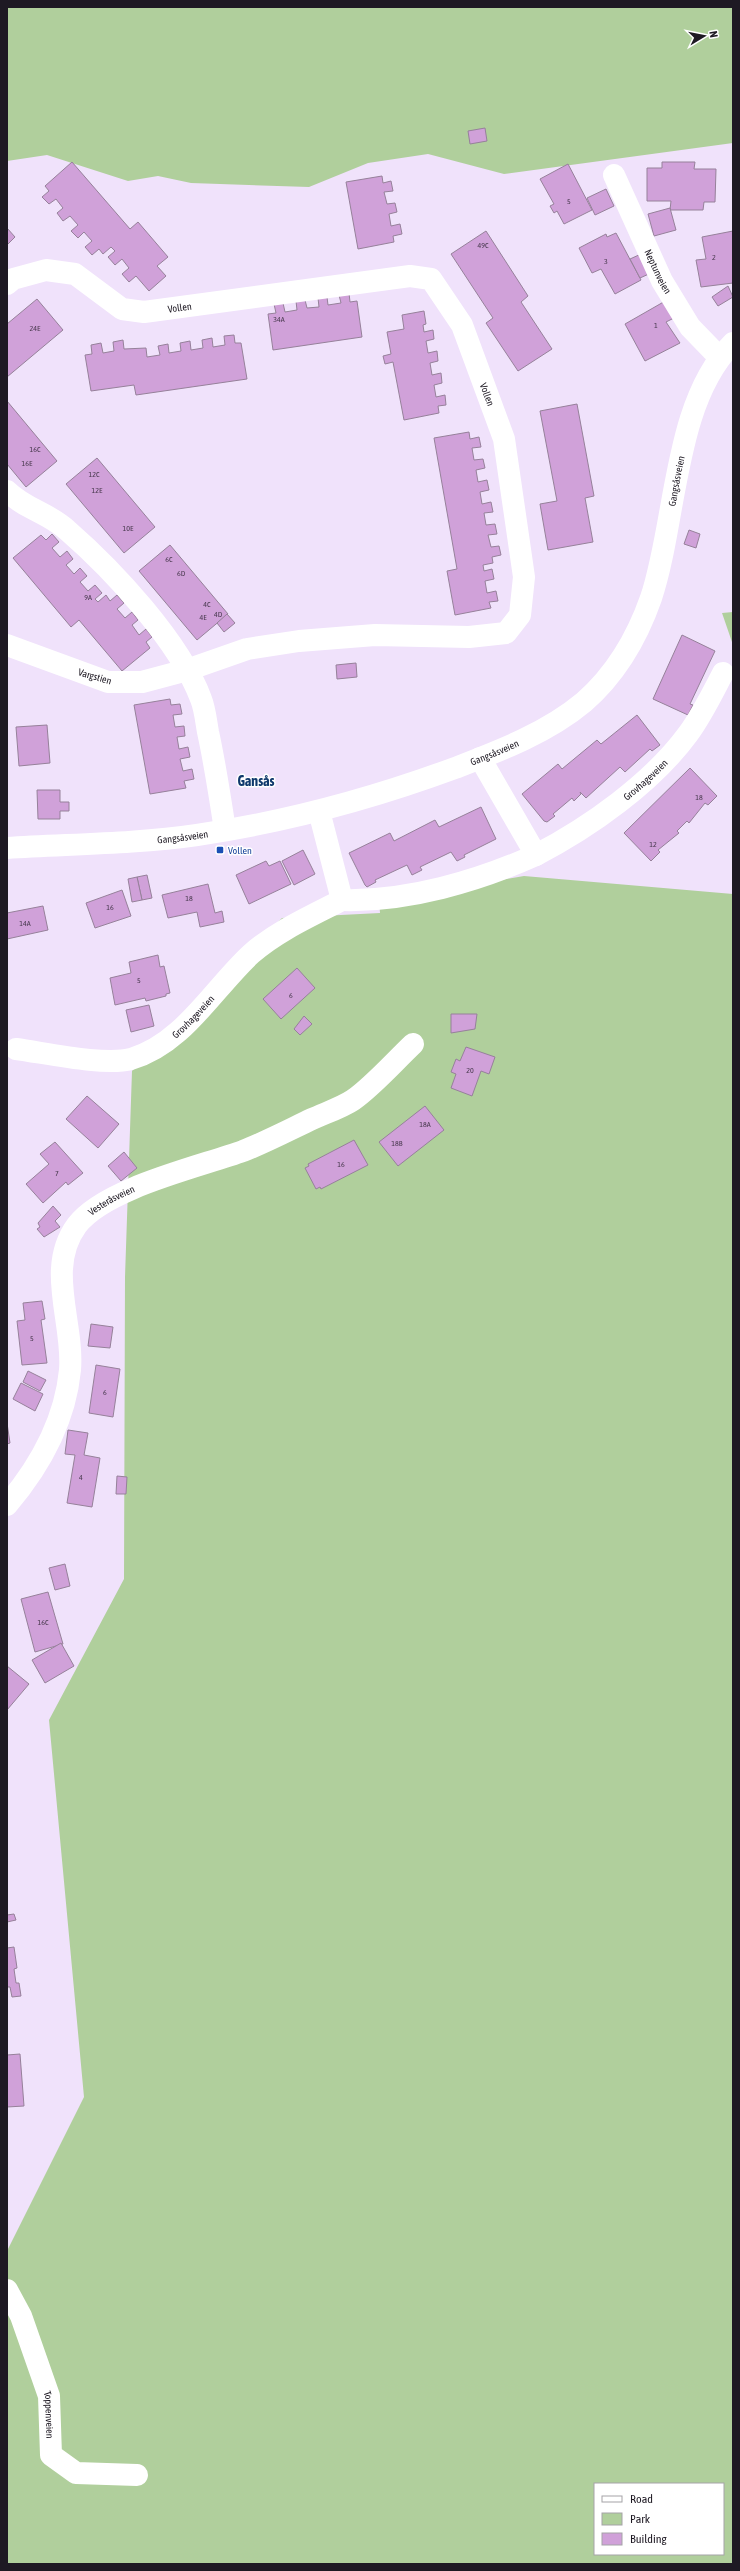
<svg xmlns="http://www.w3.org/2000/svg" width="740" height="2571" viewBox="0 0 740 2571" font-family="'Asap Condensed',sans-serif">
  <rect width="100%" height="100%" fill="#f0e2fb"/>
  <!-- green -->
  <g fill="#b0cf9c" fill-rule="evenodd">
    <polygon points="7,7 733,7 733,143 504,174 428,154 368,163 309,187 191,183 158,176 128,181 47,155 7,161"/>
    <polygon points="733,612 733,645 722,613"/>
    <path d="M524 876 733 894V2564H7V2251L84 2097 49 1720 124 1579 125 1277 132 1071 282 918 380 913 379 900ZM595 2484H723V2554H595Z"/>
  </g>
  <!-- building -->
  <g fill="#d0a1d9" stroke="#96819a">
    <polygon points="485,128 487,141 470,144 468,131"/>
    <polygon points="72,162 130,229 138,222 168,257 157,266 166,276 149,291 136,276 129,282 122,274 129,268 122,259 115,265 108,257 115,251 111,247 103,254 99,249 92,255 85,247 92,241 84,232 78,238 71,231 78,225 70,216 63,221 57,213 63,208 56,199 49,204 42,197 49,191 45,186"/>
    <polygon points="662,162 695,162 694,169 716,169 715,202 704,202 703,210 670,210 671,201 647,201 647,168 662,168"/>
    <polygon points="568,164 592,210 564,224 557,211 554,213 550,206 554,204 540,179"/>
    <polygon points="382,176 383,183 391,181 393,191 384,192 387,204 395,203 397,212 389,214 391,226 400,224 402,234 393,236 394,242 358,249 346,182"/>
    <polygon points="606,189 614,206 595,215 587,198"/>
    <polygon points="670,208 676,230 654,236 648,214"/>
    <polygon points="7,228 15,237 7,245"/>
    <polygon points="486,231 528,296 521,302 552,349 518,371 486,323 493,318 451,254"/>
    <polygon points="733,231 733,283 701,287 696,260 706,259 702,237"/>
    <polygon points="616,233 641,280 615,294 601,269 592,273 579,248 606,234 607,237"/>
    <polygon points="641,254 651,273 640,278 630,259"/>
    <polygon points="728,286 733,297 718,306 712,297"/>
    <polygon points="349,293 350,302 357,301 362,337 273,350 268,314 276,313 274,304 283,303 285,312 297,310 296,301 305,300 307,308 319,307 318,298 327,297 328,305 341,303 339,295"/>
    <polygon points="37,299 63,330 7,377 7,324"/>
    <polygon points="667,300 676,317 666,322 680,343 645,361 625,324"/>
    <polygon points="424,311 426,324 423,325 424,332 433,330 434,339 426,341 428,353 437,351 438,361 430,363 432,375 441,373 442,383 434,385 436,397 445,395 446,405 438,406 439,413 404,420 393,362 385,364 383,356 391,354 387,332 404,329 402,315"/>
    <polygon points="234,335 235,343 241,343 247,379 136,395 134,385 91,391 85,355 92,354 91,345 101,343 103,353 114,351 113,342 123,340 124,349 146,348 147,357 160,355 158,346 168,344 169,353 181,351 180,343 190,341 191,350 203,348 202,340 212,338 213,347 225,345 224,336"/>
    <polygon points="7,401 57,461 26,487 7,464"/>
    <polygon points="577,404 594,496 585,498 593,542 548,550 540,504 557,501 540,411"/>
    <polygon points="469,432 470,439 479,437 481,447 472,448 474,460 483,459 485,468 476,470 478,482 487,480 489,490 480,492 482,504 491,502 493,512 484,513 486,525 495,524 497,534 488,535 491,547 499,546 501,555 492,557 493,563 483,565 484,571 492,569 494,579 485,581 487,593 496,591 498,601 489,602 491,608 455,615 447,571 457,569 434,438"/>
    <polygon points="97,458 155,527 124,553 66,484"/>
    <polygon points="689,530 700,534 696,548 684,544"/>
    <polygon points="52,534 59,542 52,548 60,557 67,551 73,559 66,565 74,574 80,568 87,576 80,582 88,591 95,585 102,593 95,599 98,602 106,595 110,601 117,595 124,603 117,609 125,618 132,612 138,620 132,625 139,635 146,629 152,637 146,642 150,648 122,671 79,620 71,627 13,558 41,535 46,540"/>
    <polygon points="170,545 228,614 197,640 139,571"/>
    <polygon points="227,614 235,623 224,632 217,623"/>
    <polygon points="682,635 715,651 690,704 693,705 688,715 653,699"/>
    <polygon points="356,663 357,677 337,679 336,665"/>
    <polygon points="170,699 171,705 180,704 182,714 173,715 175,727 184,726 185,736 177,737 179,749 188,747 190,757 180,759 183,771 192,769 194,779 184,781 186,788 150,794 134,705"/>
    <polygon points="637,715 660,745 652,751 650,749 625,772 620,767 586,798 580,792 581,794 574,801 572,798 553,814 555,816 547,822 544,821 522,794 558,764 562,769 597,740 601,744"/>
    <polygon points="47,725 50,763 19,766 16,727"/>
    <polygon points="690,768 717,796 708,805 705,803 689,823 687,821 677,831 679,833 658,850 660,852 651,861 624,833"/>
    <polygon points="37,790 60,790 60,802 69,802 69,811 60,811 60,819 38,819"/>
    <polygon points="481,807 496,839 464,855 465,857 457,861 451,852 420,867 422,870 412,875 407,865 375,880 376,882 367,887 365,885 349,853 390,833 394,841 435,820 439,827"/>
    <polygon points="303,850 315,874 294,885 282,861"/>
    <polygon points="266,861 269,866 280,861 291,884 249,904 236,875"/>
    <polygon points="147,875 152,898 142,900 137,877"/>
    <polygon points="137,877 142,900 132,902 128,879"/>
    <polygon points="208,884 215,913 222,911 224,922 200,927 197,912 168,918 162,895"/>
    <polygon points="122,890 131,916 95,928 86,903"/>
    <polygon points="43,906 48,930 7,939 7,913"/>
    <polygon points="158,955 160,967 164,966 170,993 166,994 166,996 146,1001 145,998 115,1005 110,978 131,973 129,962"/>
    <polygon points="297,968 315,988 281,1019 263,999"/>
    <polygon points="149,1005 154,1026 131,1032 126,1010"/>
    <polygon points="451,1014 477,1014 475,1029 451,1033"/>
    <polygon points="304,1016 312,1024 300,1035 294,1029"/>
    <polygon points="466,1047 495,1057 489,1074 481,1071 472,1096 451,1088 456,1074 451,1072 456,1059 460,1061"/>
    <polygon points="87,1096 119,1124 98,1148 66,1119"/>
    <polygon points="425,1106 444,1130 398,1166 379,1142"/>
    <polygon points="354,1140 368,1165 321,1189 320,1187 316,1189 305,1168 309,1166 308,1164"/>
    <polygon points="55,1142 83,1173 68,1185 66,1182 43,1203 26,1184 49,1164 40,1154"/>
    <polygon points="124,1152 137,1168 121,1181 108,1166"/>
    <polygon points="53,1206 61,1215 55,1221 60,1227 44,1237 37,1229 40,1227 38,1223"/>
    <polygon points="42,1301 45,1319 41,1320 47,1363 22,1365 17,1321 25,1320 23,1303"/>
    <polygon points="91,1324 113,1327 110,1348 88,1346"/>
    <polygon points="96,1365 120,1369 113,1417 89,1413"/>
    <polygon points="28,1371 46,1380 40,1391 23,1382"/>
    <polygon points="21,1383 43,1394 35,1411 13,1399"/>
    <polygon points="7,1423 10,1443 7,1444"/>
    <polygon points="68,1430 88,1433 84,1455 100,1458 92,1507 67,1503 75,1455 65,1454"/>
    <polygon points="117,1476 127,1477 126,1494 116,1494"/>
    <polygon points="65,1564 70,1586 55,1590 49,1568"/>
    <polygon points="48,1592 63,1644 35,1652 21,1599"/>
    <polygon points="61,1643 74,1666 45,1683 32,1660"/>
    <polygon points="7,1666 29,1684 7,1710"/>
    <polygon points="14,1914 16,1920 7,1922 7,1915"/>
    <polygon points="14,1947 17,1968 14,1969 16,1983 19,1983 21,1996 12,1997 10,1987 7,1987 7,1948"/>
    <polygon points="20,2054 24,2106 7,2107 7,2055"/>
  </g>
  <g fill="none" stroke-linecap="round" stroke-linejoin="round">
    <!-- street -->
    <g stroke="#fff" stroke-width="22">
      <path id="s1" d="M614 175 662 281 690 327 719 357"/>
      <path id="s2" d="M7 284 13 279 46 270 75 274 122 309 144 312 410 276 431 279 462 325 504 439 524 577 520 615 506 633 469 637 375 635 299 641 247 649 187 670 142 682H108L7 645"/>
      <path d="M7 491C25 509 49 513 67 530 113 570 180 642 201 699 205 709 206 721 208 732 215 764 220 797 225 830"/>
      <path id="s3" d="M480 758 536 855C590 827 652 783 688 734 702 715 712 694 723 673"/>
      <path d="M319 811 342 900C407 902 478 881 536 855"/>
      <path id="s4" d="M16 1049C46 1053 104 1066 131 1059 183 1044 213 989 251 954 277 931 311 916 342 900"/>
      <path id="s5" d="M7 1505C40 1466 65 1422 70 1370 74 1322 45 1268 77 1225 105 1188 199 1167 243 1151 266 1142 289 1130 312 1119 325 1113 341 1108 353 1100 372 1087 395 1061 413 1044"/>
      <path id="s6" d="M7 2290 21 2316 49 2396 51 2455 76 2473 137 2475"/>
    </g>
    <!-- secondary -->
    <path stroke="#fff" stroke-width="22" id="s7" d="M7 848C70 844 135 844 197 835 285 822 371 799 455 768 499 751 547 733 584 702 616 674 637 638 651 598 677 520 673 403 733 343"/>
  </g>
  <!-- markers -->
  <rect fill="#1a4fb4" stroke="#fff" stroke-width="1.5" x="216" y="846" width="8" height="8" rx="2"/>
  <g text-anchor="middle" stroke-width="3" stroke-linejoin="round" paint-order="stroke">
    <!-- number labels -->
    <g font-size="8" fill="#4a3b50">
      <text x="569" y="204">5</text>
      <text x="483" y="248">49C</text>
      <text x="714" y="260">2</text>
      <text x="606" y="264">3</text>
      <text x="279" y="322">34A</text>
      <text x="656" y="328">1</text>
      <text x="35" y="331">24E</text>
      <text x="35" y="452">16C</text>
      <text x="27" y="466">16E</text>
      <text x="94" y="477">12C</text>
      <text x="97" y="493">12E</text>
      <text x="128" y="531">10E</text>
      <text x="169" y="562">6C</text>
      <text x="181" y="576">6D</text>
      <text x="88" y="600">9A</text>
      <text x="207" y="607">4C</text>
      <text x="218" y="617">4D</text>
      <text x="203" y="620">4E</text>
      <text x="699" y="800">18</text>
      <text x="653" y="847">12</text>
      <text x="189" y="901">18</text>
      <text x="110" y="910">16</text>
      <text x="25" y="926">14A</text>
      <text x="139" y="983">5</text>
      <text x="291" y="998">6</text>
      <text x="470" y="1073">20</text>
      <text x="425" y="1127">18A</text>
      <text x="397" y="1146">18B</text>
      <text x="341" y="1167">16</text>
      <text x="57" y="1176">7</text>
      <text x="32" y="1341">5</text>
      <text x="105" y="1395">6</text>
      <text x="81" y="1480">4</text>
      <text x="43" y="1625">16C</text>
    </g>
    <!-- street labels -->
    <g font-size="10" fill="#1e1923" stroke="#fff">
      <text dy="4" stroke="none"><textPath href="#s1" startOffset="106">Neptunveien</textPath></text>
      <text dy="4" stroke="none"><textPath href="#s2" startOffset="188">Vollen</textPath></text>
      <text dy="4" stroke="none"><textPath href="#s2" startOffset="571">Vollen</textPath></text>
      <text dy="4" stroke="none"><textPath href="#s7" startOffset="848">Gangsåsveien</textPath></text>
      <text transform="translate(95 676) rotate(16)" y="4">Vargstien</text>
      <text dy="4" stroke="none"><textPath href="#s7" startOffset="500">Gangsåsveien</textPath></text>
      <text dy="4" stroke="none"><textPath href="#s3" startOffset="245">Grovhageveien</textPath></text>
      <text dy="4" stroke="none"><textPath href="#s7" startOffset="176">Gangsåsveien</textPath></text>
      <text dy="4" stroke="none"><textPath href="#s4" startOffset="192">Grovhageveien</textPath></text>
      <text dy="4" stroke="none"><textPath href="#s5" startOffset="343">Vesteråsveien</textPath></text>
      <text dy="4" stroke="none"><textPath href="#s6" startOffset="133">Toppenveien</textPath></text>
    </g>
    <!-- transit labels -->
    <g font-size="10" fill="#164399" stroke="#fff" text-anchor="start">
      <text x="228" y="854">Vollen</text>
    </g>
    <!-- district labels -->
    <g font-size="14" font-weight="bold" fill="#0f396c" stroke="#fff">
      <text x="256" y="786">Gansås</text>
    </g>
  </g>
  <!-- border -->
  <rect width="740" height="2571" fill="none" stroke="#1e1923" stroke-width="16"/>
  <!-- legend -->
  <rect x="594" y="2483" width="130" height="72" fill="#ffffff" stroke="#a5a3a7"/>
  <rect x="602" y="2496" width="20" height="6" fill="#ffffff" stroke="#a5a3a7"/>
  <text x="630" y="2503" font-size="12" fill="#1e1923">Road</text>
  <rect x="602" y="2513" width="20" height="12" fill="#b0cf9c" stroke="#a5a3a7"/>
  <text x="630" y="2523" font-size="12" fill="#1e1923">Park</text>
  <rect x="602" y="2533" width="20" height="12" fill="#d0a1d9" stroke="#a5a3a7"/>
  <text x="630" y="2543" font-size="12" fill="#1e1923">Building</text>
  <!-- north arrow -->
  <g transform="translate(704 36) rotate(80)" stroke="#ffffff" stroke-width="3" paint-order="stroke">
  <path d="M0-3L7 15L0 10L-7 15Z" fill="#1e1923"/>
  <text y="-6" font-size="11" font-weight="bold" text-anchor="middle" fill="#1e1923">N</text>
  </g>
</svg>
